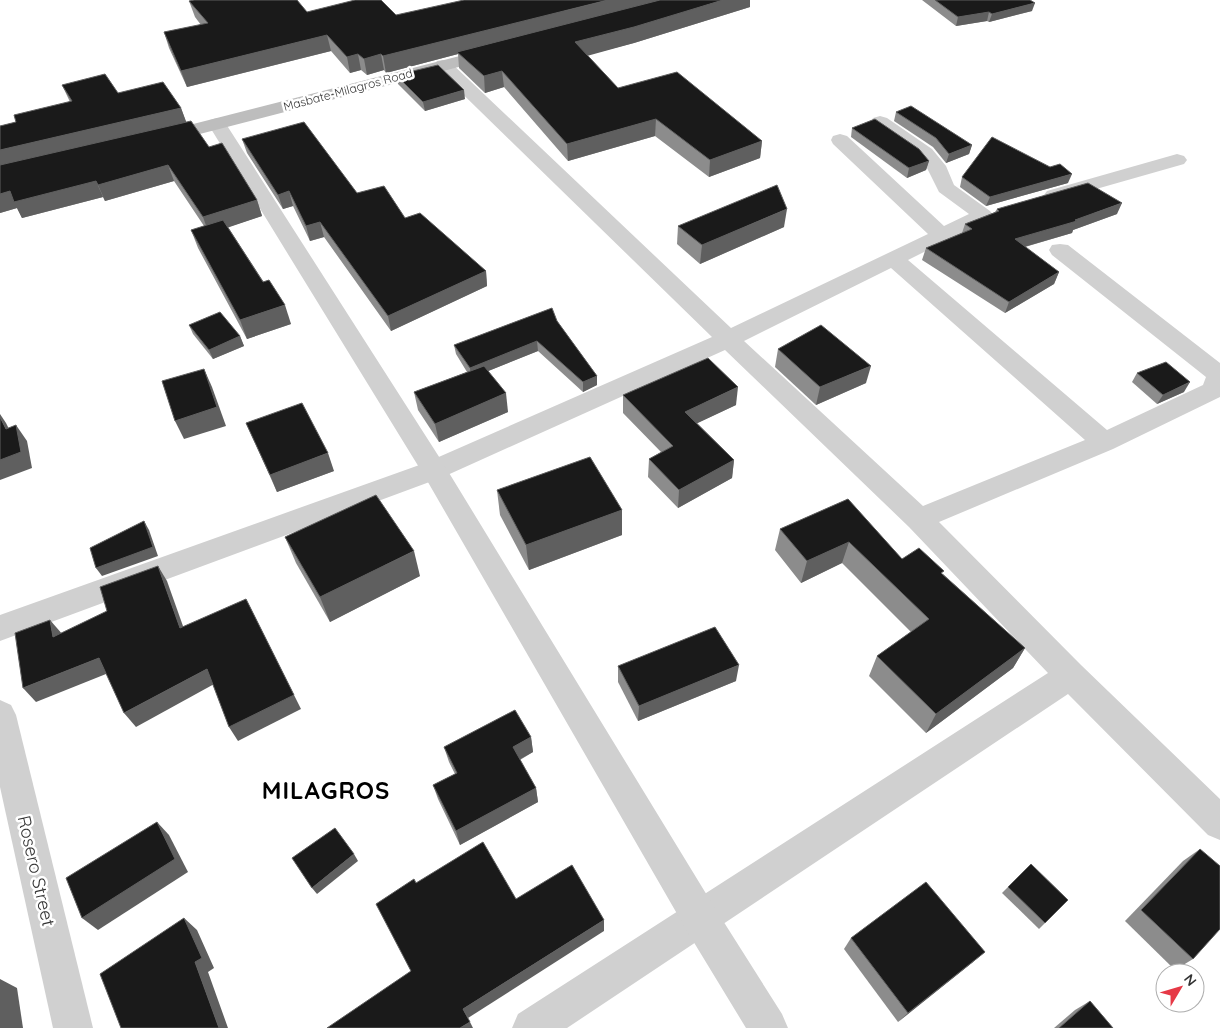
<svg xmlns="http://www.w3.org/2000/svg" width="1220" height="1028" viewBox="0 0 1220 1028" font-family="Quicksand,sans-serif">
  <rect width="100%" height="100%" fill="#fff"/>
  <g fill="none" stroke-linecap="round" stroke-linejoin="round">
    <!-- minor -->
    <g fill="#d0d0d0" fill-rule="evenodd">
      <path d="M443 60 449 61 731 328 928 234 833 144 831 140 833 136 840 134 847 136 944 226 969 214 939 192 927 168 918 157 873 126 871 122 873 118 880 116 887 118 932 149 946 166 954 185 990 211 993 215 990 219 908 260 1107 430 1203 385 1206 377 1052 255 1049 250 1052 245 1060 244 1068 245 1220 363V397L1113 449 939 522 1081 665 1220 799V840L1208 835 1068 694 567 1028H512L518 1014 1048 673 909 527 725 350 443 477 0 641V615L425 463 712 337 437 69 434 65 437 61ZM891 268 1085 440 923 506 744 341Z"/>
      <polygon points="1177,154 1184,156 1187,160 1184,164 1054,201 1047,199 1044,195 1047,191"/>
      <polygon points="0,700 11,705 16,715 93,1028 53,1028 0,787"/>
    </g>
    <!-- tertiary -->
    <polygon fill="#d0d0d0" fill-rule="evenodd" points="217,118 224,120 226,124 443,463 713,905 782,1014 788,1028 746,1028 687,931 425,477 208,124 210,120"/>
    <!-- secondary -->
    <polygon fill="#bdbdbd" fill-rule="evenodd" points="495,47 501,48 503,52 501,56 161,144 154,142 152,138 154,134"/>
  </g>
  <!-- wall -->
  <g fill="#8c8c8c">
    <polygon points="922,0 1030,0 1032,11 989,22 987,21 956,26"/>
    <polygon points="189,1 307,12 396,15 750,7 634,43 587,55 618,88 762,141 760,158 709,177 655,136 568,161 504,87 485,93 459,68 458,54 386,73 384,70 367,75 361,70 350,73 331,51 187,87 169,48 164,32 201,25 195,17"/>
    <polygon points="396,75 465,99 425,111 398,84"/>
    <polygon points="62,85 118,93 181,108 186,122 257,200 262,216 228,227 291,324 247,339 198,248 191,230 204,226 174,181 105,201 103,197 22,218 17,208 0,213 0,126 16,122 70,102"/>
    <polygon points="896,112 972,145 969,154 946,163 933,147 894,121"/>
    <polygon points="852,128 929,161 926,170 907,178 851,137"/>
    <polygon points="242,139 357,193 405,218 486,271 487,286 391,331 324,237 310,241 293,206 283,209 247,153"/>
    <polygon points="1050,167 1068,183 986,206 960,187 962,177"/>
    <polygon points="997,209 1117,214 1073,230 1072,233 1025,247 1059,272 1054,284 1005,313 922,260 926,248 962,233 965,224 995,212"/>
    <polygon points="678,226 784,227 700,264 677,244"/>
    <polygon points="557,321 597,376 597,385 583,392 538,351 488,371 508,412 439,442 418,410 414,392 467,372 456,354 454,345"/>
    <polygon points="189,325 240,336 244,346 213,359 193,334"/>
    <polygon points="778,349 866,383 816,405 775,367"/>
    <polygon points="1137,373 1184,392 1157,404 1132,382"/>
    <polygon points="623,395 736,405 697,423 734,460 732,478 678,508 648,477 649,459 661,452 623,413"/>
    <polygon points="246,423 334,471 277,492"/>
    <polygon points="497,490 622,510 622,535 529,570 500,515"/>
    <polygon points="848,499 902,559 943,574 1025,648 1013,668 926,733 869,676 877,656 911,632 842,563 801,583 775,550 780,529"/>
    <polygon points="285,537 420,576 330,622 296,563"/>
    <polygon points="618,666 736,681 638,721 618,682"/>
    <polygon points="531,737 533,752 520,760 536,788 538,802 460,845 438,799 433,785 455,774 449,762 444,747"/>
    <polygon points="1200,849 1193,959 1175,970 1125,921 1183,861"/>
    <polygon points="1031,864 1045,923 1039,929 1002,893"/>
    <polygon points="851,938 973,962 898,1022 844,949"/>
    <polygon points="1090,1001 1113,1028 1054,1028 1075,1010"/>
  </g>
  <!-- shaded-wall -->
  <g fill="#5f5f5f">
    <polygon points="608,0 669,0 457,52 458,54 386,73 383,56"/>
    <polygon points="723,0 750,0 750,7 634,43 576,59 575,42"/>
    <polygon points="1035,3 1032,11 989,22 992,14"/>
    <polygon points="989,12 987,21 956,26 958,17"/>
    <polygon points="327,35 331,51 187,87 181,71"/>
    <polygon points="358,54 361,70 350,73 347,57"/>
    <polygon points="381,54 384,70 367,75 364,59"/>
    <polygon points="502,71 504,87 485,93 484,76"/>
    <polygon points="464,90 465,99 425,111 423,102"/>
    <polygon points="181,108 187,124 0,168 0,150"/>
    <polygon points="656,119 655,136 568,161 567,144"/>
    <polygon points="762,141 760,158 709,177 710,160"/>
    <polygon points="972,145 969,154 946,163 949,154"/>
    <polygon points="929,161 926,170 907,178 909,168"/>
    <polygon points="168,165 174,181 105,201 98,185"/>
    <polygon points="1072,174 1068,183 986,206 990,197"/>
    <polygon points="96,181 103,197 22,218 17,208 0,213 0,194 10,191"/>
    <polygon points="289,191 293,206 283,209 278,195"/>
    <polygon points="257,200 262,216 209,234 203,217"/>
    <polygon points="1122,203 1117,214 1073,230 1072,233 1010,251 1015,239 1075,220"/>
    <polygon points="787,209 784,227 700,264 702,245"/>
    <polygon points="320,222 324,237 310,241 306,226"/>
    <polygon points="486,271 487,286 391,331 388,316"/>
    <polygon points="1059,272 1054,284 1005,313 1009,302"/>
    <polygon points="285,305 291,324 247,339 240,320"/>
    <polygon points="240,336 244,346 213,359 209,350"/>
    <polygon points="537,341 538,351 471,378 470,368"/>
    <polygon points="871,366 866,383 816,405 820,387"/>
    <polygon points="204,369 212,387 226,426 184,439 175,421"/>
    <polygon points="597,376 597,385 583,392 583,382"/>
    <polygon points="1190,382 1184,392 1157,404 1163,395"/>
    <polygon points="738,387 736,405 683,430 685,412"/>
    <polygon points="506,393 508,412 439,442 435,424"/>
    <polygon points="0,414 6,423 17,445 6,429 0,417"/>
    <polygon points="16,425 27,441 32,468 0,480 0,460"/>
    <polygon points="328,453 334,471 277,492 270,475"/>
    <polygon points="734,460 732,478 678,508 679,490"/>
    <polygon points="622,510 622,535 529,570 526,545"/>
    <polygon points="144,521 149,530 158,556 102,576 96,568"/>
    <polygon points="849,542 842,563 801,583 807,561"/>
    <polygon points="414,551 420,576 330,622 320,597"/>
    <polygon points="158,566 167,581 189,643 180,628"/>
    <polygon points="246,599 301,709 238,741 229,727"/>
    <polygon points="50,620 63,635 53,637"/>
    <polygon points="1025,648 1013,668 926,733 936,714"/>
    <polygon points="99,658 111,672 36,702 23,688"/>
    <polygon points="739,665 736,681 638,721 639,706"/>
    <polygon points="207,669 216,683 136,727 124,713"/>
    <polygon points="531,737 533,752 515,762 513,747"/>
    <polygon points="536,788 538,802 460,845 456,831"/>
    <polygon points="157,822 169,835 188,872 98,930 82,918"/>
    <polygon points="354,854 358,861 317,894 312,888"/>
    <polygon points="184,918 197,930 214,968 208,972 228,1028 219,1028 195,962"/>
    <polygon points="604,920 604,931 468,1018 463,1009"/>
    <polygon points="985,952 973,962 898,1022 908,1013"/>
    <polygon points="0,979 17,988 23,1028 0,1028"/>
    <polygon points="470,1022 473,1028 460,1028"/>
  </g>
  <!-- building -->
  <g fill="#1a1a1a" stroke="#5f5f5f">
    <polygon points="194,0 297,0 307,12 355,0 381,0 396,15 464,0 608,0 383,56 381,54 364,59 358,54 347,57 327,35 181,71 164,32 208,23 189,1"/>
    <polygon points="660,0 723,0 634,27 575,42 618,88 677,72 762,141 710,160 656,119 567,144 502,71 484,76 457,52"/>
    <polygon points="935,0 1030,0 1035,3 992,14 989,12 958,17"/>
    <polygon points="438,65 464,90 423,102 396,75"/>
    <polygon points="105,74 118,93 163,82 181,108 0,150 0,126 16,122 14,115 72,101 62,85"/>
    <polygon points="911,106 972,145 949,154 936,138 896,112"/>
    <polygon points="875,119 919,149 929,161 909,168 852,128"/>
    <polygon points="191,121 209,147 222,143 257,200 203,217 168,165 98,185 96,181 14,202 10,191 0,194 0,165"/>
    <polygon points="304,122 357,193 384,186 405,218 420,213 486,271 388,316 320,222 306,226 289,191 278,195 242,139"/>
    <polygon points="992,137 1050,167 1060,164 1072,174 990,197 962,177"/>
    <polygon points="1088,183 1122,203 1075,220 1077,221 1015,239 1059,272 1009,302 926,248 972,229 965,224 999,211 997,209"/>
    <polygon points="777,185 787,209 702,245 678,226"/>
    <polygon points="223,220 263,282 269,280 285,305 240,320 191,230"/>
    <polygon points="552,308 557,321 597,376 583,382 537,341 470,368 454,345"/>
    <polygon points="220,312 240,336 209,350 189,325"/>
    <polygon points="821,325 871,366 820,387 778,349"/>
    <polygon points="708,358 738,387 685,412 734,460 679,490 649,459 673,446 623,395"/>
    <polygon points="1166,362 1190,382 1163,395 1137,373"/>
    <polygon points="484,366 506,393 435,424 414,392"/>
    <polygon points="204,369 217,407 175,421 162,381"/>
    <polygon points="302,403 328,453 270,475 246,423"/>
    <polygon points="0,417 6,429 16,425 21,452 0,460"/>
    <polygon points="590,457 622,510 526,545 497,490"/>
    <polygon points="376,495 414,551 320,597 285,537"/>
    <polygon points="848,499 902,559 919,548 944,571 941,573 1025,648 936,714 877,656 929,619 849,542 807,561 780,529"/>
    <polygon points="144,521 153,547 96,568 90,548"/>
    <polygon points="158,566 180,628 246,599 294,695 229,727 207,669 124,713 99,658 23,688 15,633 50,620 53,637 107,611 100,587"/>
    <polygon points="715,627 739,665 639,706 618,666"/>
    <polygon points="515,710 531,737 513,747 536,788 456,831 433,785 457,773 444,747"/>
    <polygon points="157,822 175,859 82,918 66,878"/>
    <polygon points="335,828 354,854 312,888 292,858"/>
    <polygon points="483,842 516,899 572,865 604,920 463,1009 470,1022 460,1028 327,1028 411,971 376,904 414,879 416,883"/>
    <polygon points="1200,849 1220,866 1220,929 1193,959 1141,910"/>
    <polygon points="1031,864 1068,900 1045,923 1008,887"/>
    <polygon points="926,882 985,952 908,1013 851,938"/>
    <polygon points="184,918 202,958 195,962 219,1028 121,1028 100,974"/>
    <polygon points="1090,1001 1113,1028 1059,1028"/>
  </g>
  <g text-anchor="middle" stroke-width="5" stroke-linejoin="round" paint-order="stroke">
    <!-- far-street labels -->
    <g font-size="12" fill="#333" stroke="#fff">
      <text transform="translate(348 90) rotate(-15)" y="4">Masbate-Milagros Road</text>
    </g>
    <!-- near-street labels -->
    <g font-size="18" fill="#333" stroke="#fff">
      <text transform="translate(36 871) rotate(77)" y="6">Rosero Street</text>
    </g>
    <!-- near-district labels -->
    <g font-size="24" font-weight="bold" letter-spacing="1" fill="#000" stroke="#fff">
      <text x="326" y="799">MILAGROS</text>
    </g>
  </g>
  <!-- north arrow -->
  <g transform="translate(1180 988) rotate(52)"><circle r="24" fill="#ffffff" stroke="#adadad"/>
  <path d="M0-4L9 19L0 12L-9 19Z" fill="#e63946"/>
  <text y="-8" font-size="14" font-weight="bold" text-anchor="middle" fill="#333333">N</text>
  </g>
</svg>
